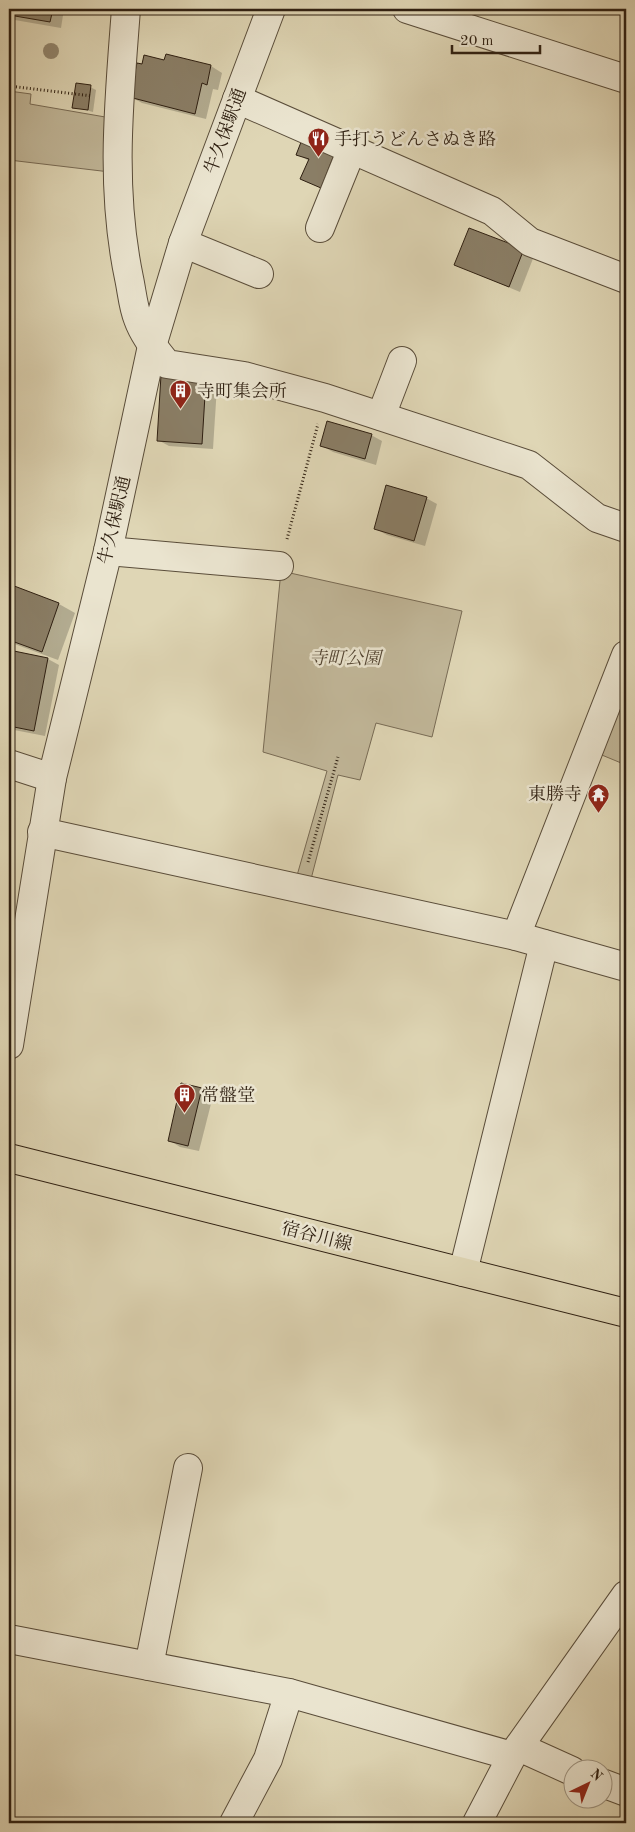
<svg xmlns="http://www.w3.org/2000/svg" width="635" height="1832" viewBox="0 0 635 1832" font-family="'Old Standard TT','Noto Serif JP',serif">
  <rect width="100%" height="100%" fill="#dfd6b5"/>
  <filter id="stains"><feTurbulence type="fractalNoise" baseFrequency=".004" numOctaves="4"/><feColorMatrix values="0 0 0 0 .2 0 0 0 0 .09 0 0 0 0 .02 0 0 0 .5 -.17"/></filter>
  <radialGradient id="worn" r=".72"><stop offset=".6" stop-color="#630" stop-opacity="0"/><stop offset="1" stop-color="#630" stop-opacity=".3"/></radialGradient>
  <!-- green -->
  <g fill="#c1b799" stroke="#786b55">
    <polygon points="9,91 31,94 30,104 111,118 110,172 9,160"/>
    <polygon points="281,571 462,611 432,737 376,723 360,780 338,775 310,883 296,879 327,771 263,752"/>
    <polygon points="617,700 626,704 626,765 597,753"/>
  </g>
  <!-- shadow -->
  <g fill="#0003">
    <polygon points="9,9 64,9 61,28 9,19"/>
    <polygon points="166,56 211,66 222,73 218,90 213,89 206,119 142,103 131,97 165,62"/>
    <polygon points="90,87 96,90 93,112 74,107"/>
    <polygon points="336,151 332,194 301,178 309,161 297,154"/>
    <polygon points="523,250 534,256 520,292 456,265"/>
    <polygon points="206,380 217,386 213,449 169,446 158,440"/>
    <polygon points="371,435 382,441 376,465 333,452 322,446"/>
    <polygon points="426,498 437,504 425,546 387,535 376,529"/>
    <polygon points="9,586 59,604 75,613 58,660 9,642"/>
    <polygon points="9,651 48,659 59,665 45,736 9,729"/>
    <polygon points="202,1089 213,1096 199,1151 180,1147 169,1140"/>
  </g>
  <!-- building -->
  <g fill="#8a7e66" stroke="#2e1f11">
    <polygon points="9,9 53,9 50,22 9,15"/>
    <polygon points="166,54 211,65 207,85 202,83 195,114 129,97 137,63 142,64 144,55 164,60"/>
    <polygon points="76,83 91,85 88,110 72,108"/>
    <polygon points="303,137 336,150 321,188 300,179 309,159 296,155"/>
    <polygon points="469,228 524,249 509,287 454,265"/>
    <polygon points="161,375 206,379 202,444 157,441"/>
    <polygon points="327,421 372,434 365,459 320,446"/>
    <polygon points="386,485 427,497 414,541 374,529"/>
    <polygon points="9,584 59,603 42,652 9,640"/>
    <polygon points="9,650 48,658 34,731 9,726"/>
    <polygon points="181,1083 202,1088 188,1146 168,1141"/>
  </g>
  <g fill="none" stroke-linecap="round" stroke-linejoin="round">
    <defs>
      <g id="minor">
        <path d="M126 9C119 101 110 187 129 278 132 292 133 307 138 319 144 336 156 351 167 364L244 376 325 398 529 465 597 518 626 528"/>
        <polyline points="407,9 626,79"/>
        <polyline points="237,99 492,211 530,242 626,279"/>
        <polyline points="320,228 352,149"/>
        <polyline points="183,243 259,274"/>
        <polyline points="381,416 402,361"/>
        <polyline points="108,551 279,566"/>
        <polyline points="9,764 52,778"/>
        <polyline points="42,832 516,936 626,967"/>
        <polyline points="516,936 626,655"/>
        <polyline points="9,1045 52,778 108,551 152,346 183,243 271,9"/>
        <polyline points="463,1272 544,944"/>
        <polyline points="9,1639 289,1693 512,1756"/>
        <polyline points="149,1666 188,1468"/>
        <polyline points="519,1747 572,1771"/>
        <polyline points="602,1783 626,1792"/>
        <polyline points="234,1823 268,1759 289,1693"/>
        <polyline points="477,1823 512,1756 626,1595"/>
      </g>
      <polyline id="major" points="9,1158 626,1313"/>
    </defs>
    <!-- minor casing -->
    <use href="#minor" stroke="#5a4d3a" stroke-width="30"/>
    <!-- major casing -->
    <use href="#major" stroke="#2e1f11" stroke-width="30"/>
    <!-- path -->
    <g stroke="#2e1f11" stroke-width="3" stroke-dasharray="1 2.5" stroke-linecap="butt">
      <polyline points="9,86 92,96"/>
      <polyline points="287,539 318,424"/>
      <polyline points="308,862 338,757"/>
    </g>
    <!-- minor -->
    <use href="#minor" stroke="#eae4cf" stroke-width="28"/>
    <!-- major -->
    <use href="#major" stroke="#dfd6b5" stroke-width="28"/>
  </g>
  <!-- trees -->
  <circle fill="#92866e" cx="51" cy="51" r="8"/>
  <!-- icons -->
  <defs>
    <symbol id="restaurant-pin" viewBox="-11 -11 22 30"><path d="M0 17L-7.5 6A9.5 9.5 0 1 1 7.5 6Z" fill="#8f2418" stroke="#eae4cf"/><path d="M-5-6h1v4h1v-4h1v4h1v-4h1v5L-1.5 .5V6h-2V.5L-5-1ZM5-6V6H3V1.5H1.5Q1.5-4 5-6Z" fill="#fff"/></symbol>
    <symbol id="building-pin" viewBox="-11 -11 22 30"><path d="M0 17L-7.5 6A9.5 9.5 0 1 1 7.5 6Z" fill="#8f2418" stroke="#eae4cf"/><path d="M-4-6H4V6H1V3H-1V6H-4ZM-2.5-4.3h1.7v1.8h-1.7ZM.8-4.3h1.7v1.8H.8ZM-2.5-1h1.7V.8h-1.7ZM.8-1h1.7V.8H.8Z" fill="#fff"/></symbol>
    <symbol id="temple-pin" viewBox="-11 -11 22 30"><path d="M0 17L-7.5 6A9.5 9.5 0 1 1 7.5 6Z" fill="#8f2418" stroke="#eae4cf"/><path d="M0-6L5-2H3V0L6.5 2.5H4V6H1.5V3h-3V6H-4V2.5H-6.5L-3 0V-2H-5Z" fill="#fff"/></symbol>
  </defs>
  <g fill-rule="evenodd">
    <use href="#restaurant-pin" x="306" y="126" width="25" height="34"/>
    <use href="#building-pin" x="168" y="378" width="25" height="34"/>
    <use href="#temple-pin" x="586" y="782" width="25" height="34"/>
    <use href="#building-pin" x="172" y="1082" width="25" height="34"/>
  </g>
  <g text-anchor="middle" stroke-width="5" stroke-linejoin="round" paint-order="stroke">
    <!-- street labels -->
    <g font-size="18" fill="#2e1f11" stroke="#eae4cf">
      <text transform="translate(225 131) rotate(-70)" y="6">牛久保駅通</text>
      <text transform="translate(114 520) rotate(-77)" y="6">牛久保駅通</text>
      <text transform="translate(317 1236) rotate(14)" y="6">宿谷川線</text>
    </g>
    <!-- poi labels -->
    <g font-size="18" fill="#2e1f11" stroke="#eae4cf" text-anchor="start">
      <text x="334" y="145">手打うどんさぬき路</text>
      <text x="197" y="397">寺町集会所</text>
      <text x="582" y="800" text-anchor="end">東勝寺</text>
      <text x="201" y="1101">常盤堂</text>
    </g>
    <!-- park labels -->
    <g font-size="18" font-style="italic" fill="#534533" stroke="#eae4cf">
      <text x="345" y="664">寺町公園</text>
    </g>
  </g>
  <!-- margin -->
  <rect width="635" height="1832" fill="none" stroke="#dfd6b5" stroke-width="30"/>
  <rect x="10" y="10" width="615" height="1812" fill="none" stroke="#2e1f11" stroke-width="2.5"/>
  <rect x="15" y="15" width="605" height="1802" fill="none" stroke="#2e1f11"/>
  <!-- north arrow -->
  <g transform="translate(588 1784) rotate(43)"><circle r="24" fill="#eae4cf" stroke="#9f9583"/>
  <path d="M0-4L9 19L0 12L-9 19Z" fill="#8f2418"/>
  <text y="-8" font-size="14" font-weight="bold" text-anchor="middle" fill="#2e1f11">N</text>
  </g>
  <!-- scale -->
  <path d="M452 45v8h88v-8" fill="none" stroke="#2e1f11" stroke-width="2.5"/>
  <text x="460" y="45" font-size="15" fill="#2e1f11" stroke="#eae4cf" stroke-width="4" paint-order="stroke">20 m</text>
  <rect width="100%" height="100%" filter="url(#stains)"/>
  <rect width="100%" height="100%" fill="url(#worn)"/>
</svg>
